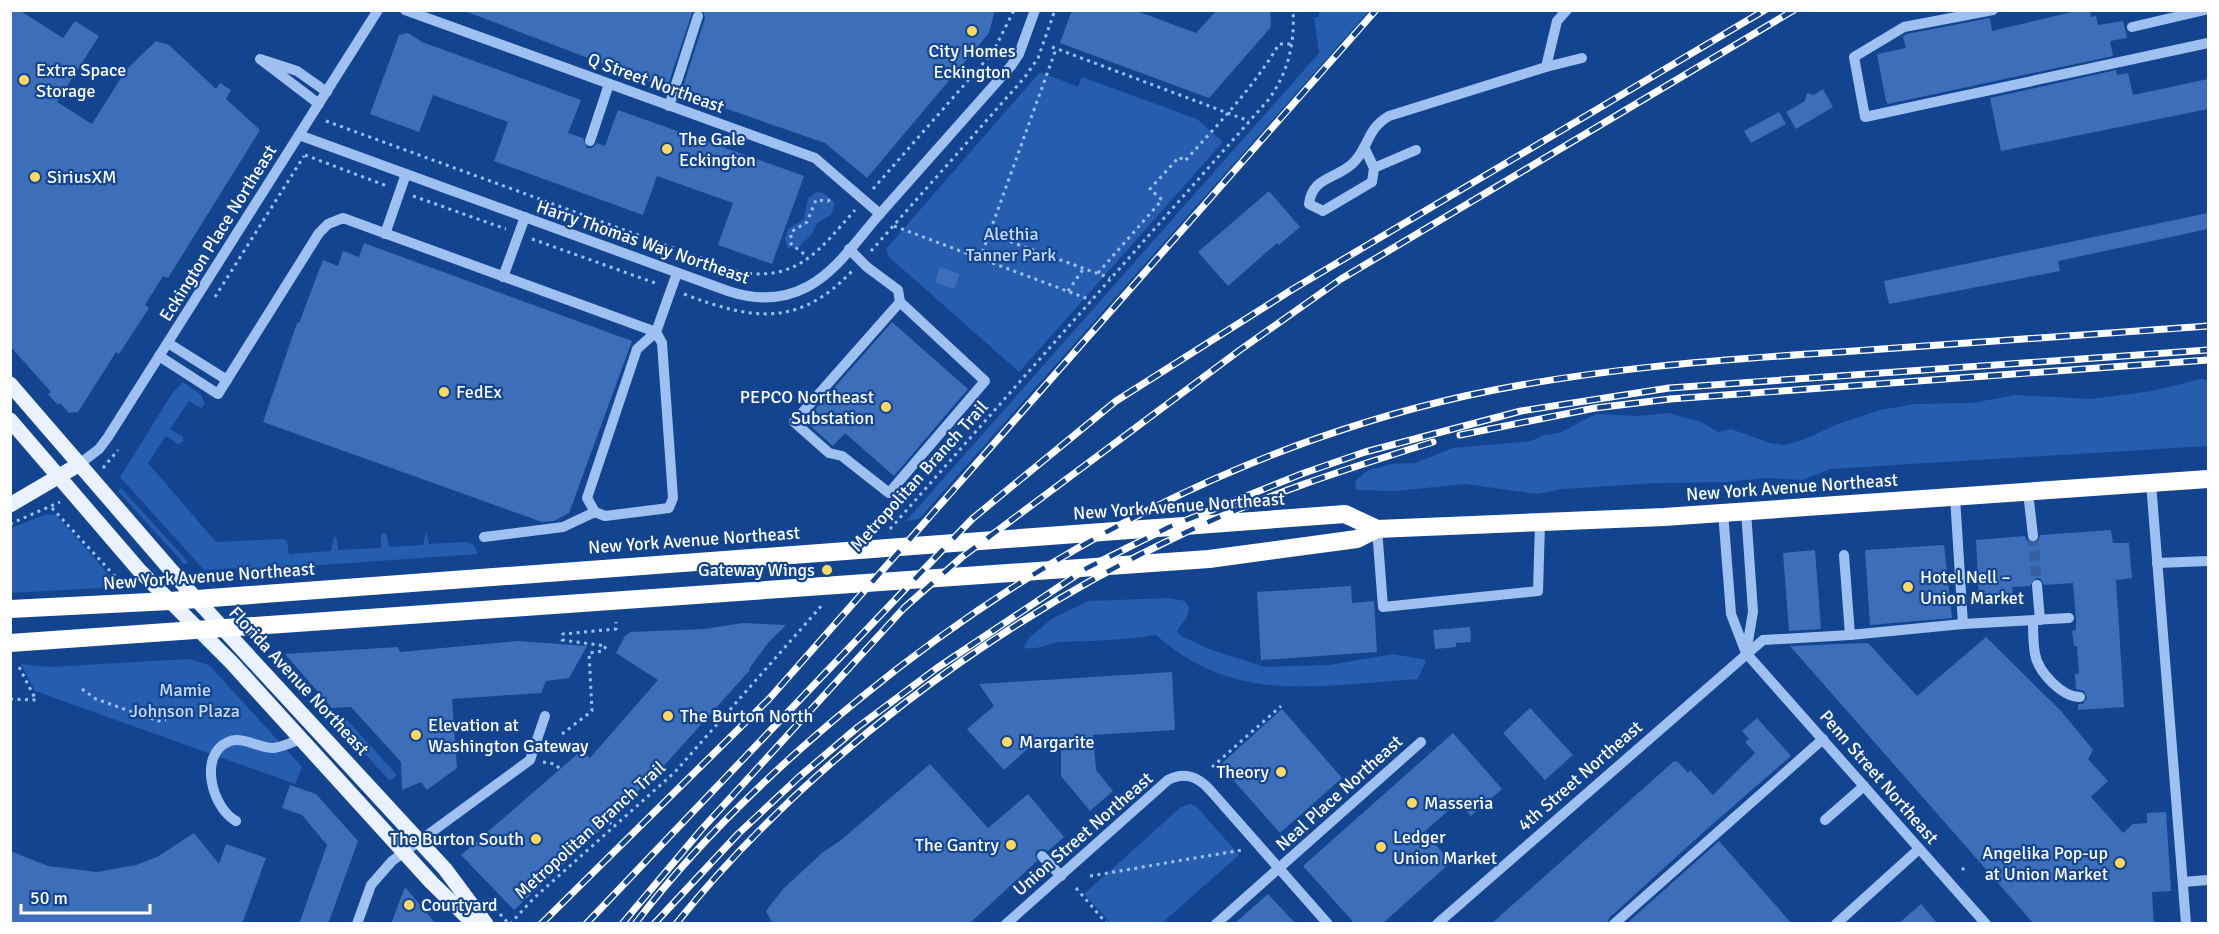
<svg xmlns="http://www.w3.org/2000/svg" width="2219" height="934" viewBox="0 0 2219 934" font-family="Signika,sans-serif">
  <rect width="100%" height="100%" fill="#134490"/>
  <!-- green -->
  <g fill="#255daf">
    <polygon points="1319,11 1369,11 919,519 906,521 1319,53 1314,17 1319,17"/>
    <polygon points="1040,72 1078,87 1082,77 1197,119 1223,142 1019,372 889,257 886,249"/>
    <polygon points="817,192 824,193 835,203 831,215 818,222 811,235 796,250 791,246 788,249 785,239 788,229 804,219 808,198"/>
    <polygon points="2201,379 2208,380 2208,446 1830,469 1803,480 1765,478 1728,482 1657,483 1563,489 1537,494 1465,484 1396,491 1356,490 1355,481 1367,471 1391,464 1415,463 1453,448 1531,441 1544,435 1559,433 1596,414 1638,416 1668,413 1701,422 1718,432 1731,429 1770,443 1785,445 1800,441 1838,424 1880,410 1915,404 1972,403 2015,395 2090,399 2152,391"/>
    <polygon points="183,382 201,395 205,404 201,408 189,401 170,429 183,437 183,442 178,444 166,436 148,463 216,542 284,539 287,541 289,554 331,551 334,537 337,538 338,550 381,548 381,535 383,533 387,535 389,547 423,545 426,531 429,544 467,542 474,545 478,554 238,571 238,568 204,570 120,477 173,392"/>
    <polygon points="121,488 188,562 185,565 118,491"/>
    <polygon points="47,514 56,515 112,578 111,584 99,588 11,593 11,528"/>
    <path d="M1169 598 1185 601 1189 608 1187 617 1177 631 1181 636 1209 649 1265 667 1329 665 1393 654 1426 660 1418 679C1320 685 1236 706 1156 635 1124 640 1093 641 1060 642 1048 643 1035 652 1023 647L1030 637 1053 618 1089 601Z"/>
    <polygon points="188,659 209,665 302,767 295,784 35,691 21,664 50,667"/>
    <polygon points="346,719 397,775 390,781 338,725"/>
    <polygon points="1190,804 1196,806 1239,855 1162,923 1111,923 1084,894 1181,807"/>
  </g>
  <!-- building -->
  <g fill="#3c6eb9">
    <polygon points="10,10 19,10 63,38 75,21 99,36 57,102 92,124 126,70 156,41 169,45 216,89 220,83 231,90 226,99 260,130 168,278 163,276 145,305 149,308 119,354 116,352 78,412 69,413 60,403 58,405 48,394 51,392 10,346"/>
    <polygon points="462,10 693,10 667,88"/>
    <polygon points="703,10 995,10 989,33 867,178 825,143 681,93 705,18"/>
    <polygon points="1072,10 1134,10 1196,33 1217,10 1270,10 1271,27 1209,98 1060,43"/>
    <polygon points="2080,10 2090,10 2091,17 2096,16 2098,25 2123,21 2127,38 2110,41 2113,56 1888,104 1886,101 1877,54 1906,48 1903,36 1907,34 1990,18 1992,31"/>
    <polygon points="408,33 422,42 581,100 568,133 583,138 587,148 592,148 597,143 605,146 618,110 804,176 772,264 718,245 733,203 657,176 643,215 494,161 508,122 433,95 419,132 370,114 399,35"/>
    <polygon points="2116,70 2117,75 2128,73 2133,95 2208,79 2208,109 2001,151 1990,98"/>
    <polygon points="1823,89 1833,107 1796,129 1786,112 1805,101 1807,93 1814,95"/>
    <polygon points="1779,112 1786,124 1751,143 1744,131"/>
    <polygon points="1269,191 1300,227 1279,245 1277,243 1228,286 1198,252"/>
    <polygon points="2208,213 2208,229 2058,261 2060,271 1889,304 1884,281"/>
    <polygon points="364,243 632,341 569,513 554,521 542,522 263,422 297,323 299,323 323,260 338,266 343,251 359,257"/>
    <polygon points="940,267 960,274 954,289 935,282"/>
    <polygon points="892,322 968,389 894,476 845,433 833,446 805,421"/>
    <polygon points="2111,530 2113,543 2129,543 2132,578 2116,580 2124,707 2078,710 2078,704 2083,704 2087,698 2084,691 2076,689 2075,674 2079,674 2077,646 2074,646 2072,631 2076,630 2076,618 2073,583 2044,585 2041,579 2036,578 2030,586 2012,587 2013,595 1979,597 1976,540 2025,536 2027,541 2033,543 2038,542 2040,535"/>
    <polygon points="1944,545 1952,618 1870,625 1865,550"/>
    <polygon points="1815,550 1821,629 1789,631 1783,553"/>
    <polygon points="1351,586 1352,603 1374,601 1377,652 1261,660 1257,592"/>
    <polygon points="743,623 786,625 768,643 749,669 750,670 652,779 650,778 619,813 514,910 461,855 581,751 590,758 658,680 616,653 625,636 631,632 704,629"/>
    <polygon points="1470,627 1471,642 1456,643 1456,647 1435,649 1433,630"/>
    <polygon points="1986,637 2061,711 2093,750 2088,759 2108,781 2091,797 2123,833 2133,824 2147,823 2147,813 2166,812 2171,891 2152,892 2154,924 2034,924 1790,646 1868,643 1917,696"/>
    <polygon points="518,641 587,646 569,678 546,681 541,693 452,699 457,768 427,790 421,782 402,790 401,762 351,707 332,708 285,654 398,647 400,652"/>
    <polygon points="1172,672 1175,730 1093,735 1096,770 1113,791 1090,811 1061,776 1061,746 1053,738 1040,738 1004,770 967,729 994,706 979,684"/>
    <polygon points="1530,708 1573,755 1545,780 1503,733"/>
    <polygon points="1282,709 1342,778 1280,833 1220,765"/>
    <polygon points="1757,718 1791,756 1707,829 1609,918 1607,924 1491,924 1673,762 1677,761 1688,773 1690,770 1713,795 1755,753 1745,742 1749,739 1742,731"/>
    <polygon points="1453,733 1502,789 1471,816 1458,802 1424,832 1451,862 1382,924 1355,924 1303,866"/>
    <polygon points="930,764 988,828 1028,794 1064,837 1048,851 1044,849 1037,850 1035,854 1037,861 969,924 773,924 766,911 783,889 822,853 841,840"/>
    <polygon points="290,785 316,794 358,841 328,924 299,924 327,845 302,815 282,808"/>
    <polygon points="194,833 219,864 226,844 266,858 242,924 10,924 10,851 48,866 97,872 136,865 157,857"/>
    <polygon points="1719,841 1792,924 1626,924"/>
    <polygon points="405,887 436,924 391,924"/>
    <polygon points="1268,894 1296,924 1234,924"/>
    <polygon points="1921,904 1938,924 1898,924"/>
  </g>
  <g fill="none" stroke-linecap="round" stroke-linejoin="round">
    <!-- minor-tunnel -->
    <polyline stroke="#3660a1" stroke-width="10" stroke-dasharray="10 5" stroke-linecap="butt" points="2033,536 2037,585"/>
    <!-- path -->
    <g stroke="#9fc1f1" stroke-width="3" stroke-dasharray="3 4.5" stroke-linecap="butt">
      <polyline points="341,10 347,12"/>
      <polyline points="1052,47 1249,121"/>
      <path d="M326 121 742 273C800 280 819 250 855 210"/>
      <polyline points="305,155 387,186"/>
      <polyline points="873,189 993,52 1014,10"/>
      <polyline points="413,196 506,229"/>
      <polyline points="894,226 1091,300"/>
      <polyline points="989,234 1110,278"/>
      <polyline points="532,239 658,284"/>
      <polyline points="871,251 1025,77 1038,58 1055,10"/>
      <polyline points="804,254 791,244 791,232 807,222 816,200 828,201 833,197"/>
      <polyline points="980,259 1056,49"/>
      <path d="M1098 273 1162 200 1150 189 1179 157 1185 161C1219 123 1254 87 1279 44H1292"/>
      <polyline points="1068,291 1084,268"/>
      <path d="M684 294C752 320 798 328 852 271"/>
      <polyline points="215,297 304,156"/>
      <polyline points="103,468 118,450"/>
      <polyline points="52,508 123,585"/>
      <polyline points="10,524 60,502"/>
      <path d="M890 529 1269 99C1288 72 1295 44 1293 10"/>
      <polyline points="82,689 96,699 158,721 166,720"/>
      <polyline points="10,699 36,700 18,665"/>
      <polyline points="562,734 592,711 589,653 603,651 606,646 562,640 563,634 616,629 616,622"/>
      <polyline points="543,762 555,764 560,769"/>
      <polyline points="1212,767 1281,706"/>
      <polyline points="609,822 615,827"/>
      <polyline points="1962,870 1965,867"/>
      <polyline points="1090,876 1242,850"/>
      <polyline points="1076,888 1107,924"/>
      <polyline points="500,914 509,924"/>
      <polyline points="510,924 535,897 675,772 823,604"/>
    </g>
    <!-- minor -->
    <g stroke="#9fc1f1" stroke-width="10">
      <polyline points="405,10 815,158 880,214"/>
      <polyline points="1993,10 1904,27 1854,57 1865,117 2208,43"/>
      <polyline points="2132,27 2205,10"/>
      <polyline points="1546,67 1557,21 1567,10"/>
      <polyline points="319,104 260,59 297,71 327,92"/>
      <polyline points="669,106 698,16"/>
      <path d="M299 135 728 291C755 300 782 300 807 287 836 272 857 240 878 216 922 166 967 116 1011 66L1019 54 1035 10"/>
      <polyline points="590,141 609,84"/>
      <path d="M1364 147 1374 168 1372 182 1323 211 1309 204C1312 175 1340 179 1355 161 1370 144 1367 129 1389 116L1546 67 1582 58"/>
      <polyline points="1374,168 1416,150"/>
      <polyline points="385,234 406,174"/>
      <polyline points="849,249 867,267 898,290 900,302 985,381 889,493 842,456 829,453 794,422 900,302"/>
      <polyline points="503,277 525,217"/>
      <polyline points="168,343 227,380"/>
      <polyline points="159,356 218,394 319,233 328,224 343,218 656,332 662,343 673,498 669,508 605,516 595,512 587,498 637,349 656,332 677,273"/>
      <polyline points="78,465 99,449 108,437 378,10"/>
      <polyline points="2151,483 2186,924"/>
      <polyline points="2028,492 2033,536"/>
      <polyline points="1723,512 1731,614 1746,653 1986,924"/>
      <polyline points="1377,529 1383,607 1538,591 1540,523"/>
      <polyline points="484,537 563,527 595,512"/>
      <polyline points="1844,555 1850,635"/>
      <polyline points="2157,563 2208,561"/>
      <polyline points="2037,585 2040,620"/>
      <path d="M2033 621C2033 631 2033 643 2035 654 2038 672 2062 697 2080 697"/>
      <polyline points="1963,624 2069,618"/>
      <polyline points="1746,653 1753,612 1746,511"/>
      <polyline points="1825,820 1864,786"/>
      <path d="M236 821C212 808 198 755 228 742 243 735 259 749 274 748 283 747 293 742 301 739"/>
      <polyline points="1042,856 1061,876"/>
      <polyline points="2183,882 2208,880"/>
      <polyline points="357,924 371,885 392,861 530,760 545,716"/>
      <path d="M1006 924 1168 780C1185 771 1198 777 1210 790L1328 924"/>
      <polyline points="1216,924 1421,742"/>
      <polyline points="1437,924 1763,640 1850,635 1963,624 1955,497"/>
      <polyline points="1614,924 1823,739"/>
      <polyline points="1836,924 1919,849"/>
    </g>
    <!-- major -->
    <g stroke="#eaf1ff" stroke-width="15">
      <polyline points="10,384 195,598 445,869 486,924"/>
      <polyline points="10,420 139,570 231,662 431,882 474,924"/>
      <polyline points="10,505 78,465"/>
    </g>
    <!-- highway -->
    <g stroke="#fff" stroke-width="18">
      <polyline points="10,609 170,601 1345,514 1377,529"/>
      <polyline points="10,643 1209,559 1357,539 1377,529 1664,517 2208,479"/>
    </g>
    <defs>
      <g id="rail">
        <polyline points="1460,435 1595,408 1670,399 2208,360"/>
        <polyline points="541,924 769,699 1376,10"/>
        <polyline points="586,924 972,519 1116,401 1293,289 1765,10"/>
        <polyline points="622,924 701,830 904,608 962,557 1240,350 1341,279 1794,10"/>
        <path d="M635 924C699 840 776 767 858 700 1035 555 1241 446 1465 396 1589 369 1714 360 1840 352 1963 343 2086 335 2208 326"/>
        <polyline points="654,924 738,834 799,777 858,727 937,668 1087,568 1169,527 1304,473 1365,452 1521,411 1669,388 2208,350"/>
        <path d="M676 924C805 763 990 625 1176 537 1258 497 1346 469 1433 442"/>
      </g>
    </defs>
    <!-- rail casing -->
    <use href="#rail" stroke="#fff" stroke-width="7"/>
    <!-- rail -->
    <use href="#rail" stroke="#134490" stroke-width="4.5" stroke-dasharray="14" stroke-linecap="butt"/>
  </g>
  <!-- markers -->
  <g fill="#ffd860" stroke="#134490" stroke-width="2">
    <circle cx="972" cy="31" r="6"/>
    <circle cx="24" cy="80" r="6"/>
    <circle cx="667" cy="149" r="6"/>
    <circle cx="35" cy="177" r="6"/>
    <circle cx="444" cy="392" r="6"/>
    <circle cx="886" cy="407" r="6"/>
    <circle cx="827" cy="570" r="6"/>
    <circle cx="1908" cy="587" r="6"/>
    <circle cx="668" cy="716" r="6"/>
    <circle cx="416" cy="735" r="6"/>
    <circle cx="1007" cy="742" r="6"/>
    <circle cx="1281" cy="772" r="6"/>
    <circle cx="1412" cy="803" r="6"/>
    <circle cx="536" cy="839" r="6"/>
    <circle cx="1011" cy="845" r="6"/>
    <circle cx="1381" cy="847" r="6"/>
    <circle cx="2120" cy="863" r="6"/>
    <circle cx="409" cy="905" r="6"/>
  </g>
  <g text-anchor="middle" stroke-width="4.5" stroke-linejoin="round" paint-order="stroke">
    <!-- poi labels -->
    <g font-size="18" fill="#fff" stroke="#134490" text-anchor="start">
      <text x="972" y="57" text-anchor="middle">City Homes<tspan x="972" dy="21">Eckington</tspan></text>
      <text x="36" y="76">Extra Space<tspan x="36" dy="21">Storage</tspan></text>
      <text x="679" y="145">The Gale<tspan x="679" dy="21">Eckington</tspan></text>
      <text x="47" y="183">SiriusXM</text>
      <text x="456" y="398">FedEx</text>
      <text x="874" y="403" text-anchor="end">PEPCO Northeast<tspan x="874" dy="21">Substation</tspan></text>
      <text x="815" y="576" text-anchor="end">Gateway Wings</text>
      <text x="1920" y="583">Hotel Nell –<tspan x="1920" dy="21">Union Market</tspan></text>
      <text x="680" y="722">The Burton North</text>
      <text x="428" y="731">Elevation at<tspan x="428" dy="21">Washington Gateway</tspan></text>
      <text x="1019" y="748">Margarite</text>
      <text x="1269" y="778" text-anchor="end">Theory</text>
      <text x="1424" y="809">Masseria</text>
      <text x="1393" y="843">Ledger<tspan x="1393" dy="21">Union Market</tspan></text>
      <text x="524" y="845" text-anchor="end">The Burton South</text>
      <text x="999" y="851" text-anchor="end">The Gantry</text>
      <text x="2108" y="859" text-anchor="end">Angelika Pop-up<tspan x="2108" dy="21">at Union Market</tspan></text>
      <text x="421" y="911">Courtyard</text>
    </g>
    <!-- street labels -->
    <g font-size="18" fill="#fff" stroke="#134490">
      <text transform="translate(656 83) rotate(20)" y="6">Q Street Northeast</text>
      <text transform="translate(218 233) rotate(-58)" y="6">Eckington Place Northeast</text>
      <text transform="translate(643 242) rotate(19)" y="6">Harry Thomas Way Northeast</text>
      <text transform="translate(919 476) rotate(-48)" y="6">Metropolitan Branch Trail</text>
      <text transform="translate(1792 487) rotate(-4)" y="6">New York Avenue Northeast</text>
      <text transform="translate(1179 506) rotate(-4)" y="6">New York Avenue Northeast</text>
      <text transform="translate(694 540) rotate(-4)" y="6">New York Avenue Northeast</text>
      <text transform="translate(209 576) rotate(-4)" y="6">New York Avenue Northeast</text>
      <text transform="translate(299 681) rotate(47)" y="6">Florida Avenue Northeast</text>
      <text transform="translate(1580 776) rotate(-41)" y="6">4th Street Northeast</text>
      <text transform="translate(1879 777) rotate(49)" y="6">Penn Street Northeast</text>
      <text transform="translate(1339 793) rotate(-42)" y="6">Neal Place Northeast</text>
      <text transform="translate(590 830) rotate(-42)" y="6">Metropolitan Branch Trail</text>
      <text transform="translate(1083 834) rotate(-41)" y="6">Union Street Northeast</text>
    </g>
    <!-- park labels -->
    <g font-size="18" fill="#c6dcfc" stroke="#134490">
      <text x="1011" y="240">Alethia<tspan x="1011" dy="21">Tanner Park</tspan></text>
      <text x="185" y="696">Mamie<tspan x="185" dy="21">Johnson Plaza</tspan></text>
    </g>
  </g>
  <!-- border -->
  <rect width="2219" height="934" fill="none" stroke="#ffffff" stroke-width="24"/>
  <!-- scale -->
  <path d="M21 904v9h129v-9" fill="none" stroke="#ffffff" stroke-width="3"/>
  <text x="30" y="904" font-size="18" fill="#ffffff" stroke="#134490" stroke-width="4.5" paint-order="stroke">50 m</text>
</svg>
